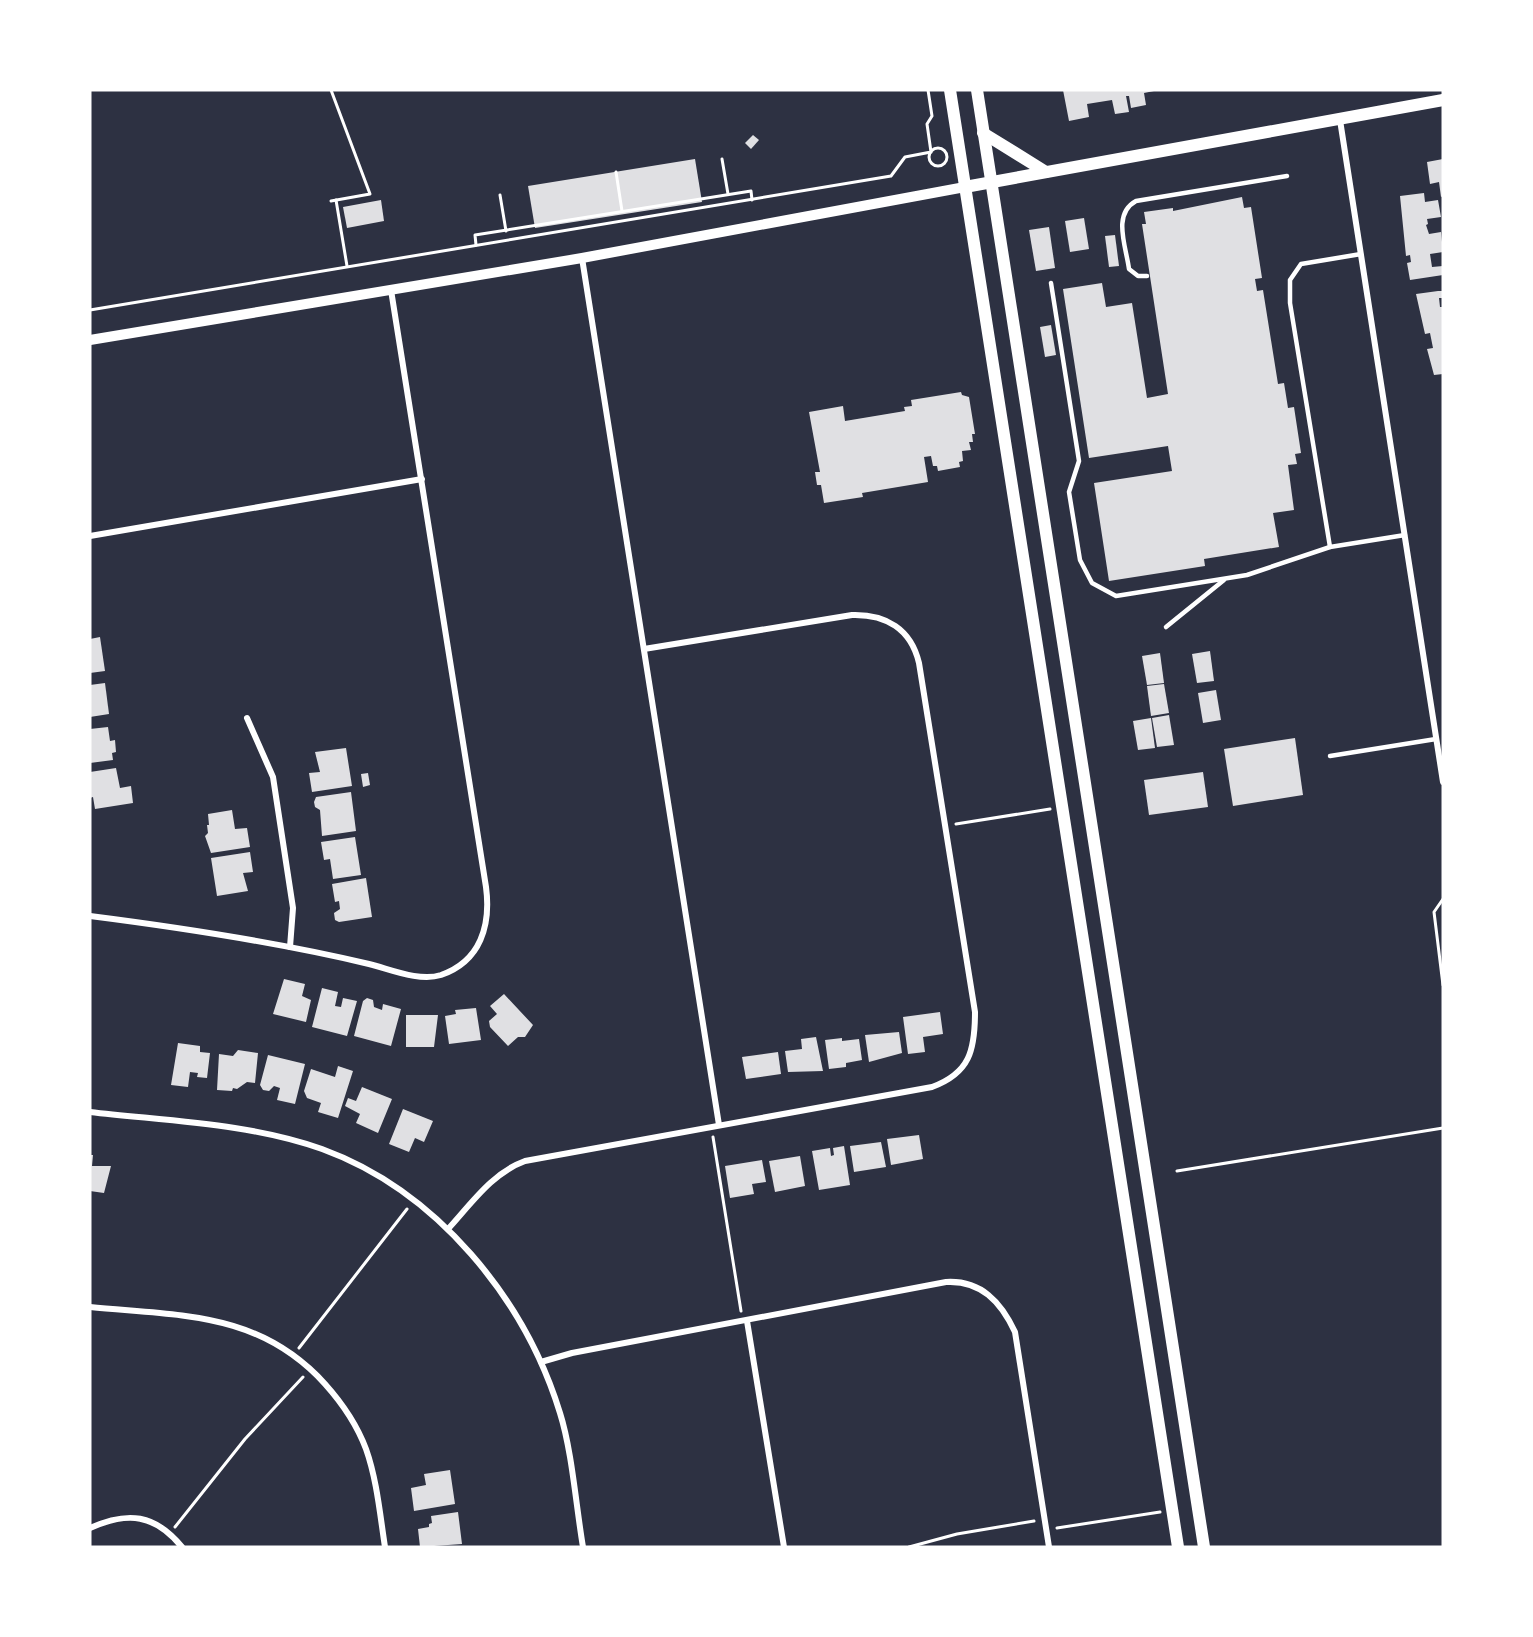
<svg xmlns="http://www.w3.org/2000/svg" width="1533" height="1637" viewBox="0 0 1533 1637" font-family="'Varela Round',sans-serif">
  <rect width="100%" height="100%" fill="#2d3142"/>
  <!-- building -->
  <g fill="#e0e0e3">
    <polygon points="1063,90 1154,90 1154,91 1144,93 1146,105 1131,108 1129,96 1126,96 1129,112 1115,114 1112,100 1087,104 1089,117 1069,121"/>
    <polygon points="753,135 759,140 751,149 745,143"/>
    <polygon points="695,159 702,202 535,228 528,186"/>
    <polygon points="1443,159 1443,196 1441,197 1439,182 1430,184 1427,162"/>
    <polygon points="1424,193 1425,202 1438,200 1441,217 1427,219 1428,224 1426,225 1429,234 1441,232 1443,252 1430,254 1432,267 1443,266 1443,275 1410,280 1407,263 1411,262 1410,255 1406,256 1400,196"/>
    <polygon points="1242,197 1244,208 1251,207 1262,278 1255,279 1257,291 1263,290 1278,384 1284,383 1288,408 1294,407 1301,453 1295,454 1297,464 1288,465 1294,510 1273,513 1279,547 1204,559 1205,566 1109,581 1094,483 1172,471 1168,446 1089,458 1063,289 1102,283 1106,307 1132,303 1147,398 1168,394 1142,224 1146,224 1144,212 1173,208 1173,211"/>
    <polygon points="381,200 384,221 347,228 343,207"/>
    <polygon points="1084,218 1089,249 1070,252 1065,221"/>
    <polygon points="1049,227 1055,268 1036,271 1029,230"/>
    <polygon points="1115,235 1119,266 1109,267 1105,236"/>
    <polygon points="1438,291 1443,291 1443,298 1439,298 1440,307 1443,307 1443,374 1434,375 1427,349 1433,348 1430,333 1425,334 1416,294"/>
    <polygon points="1051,325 1056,355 1045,357 1040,327"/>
    <polygon points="961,392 962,395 969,397 975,434 972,434 973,442 969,442 971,450 962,451 963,461 959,462 960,467 938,471 937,466 933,466 931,456 924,457 928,482 862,493 863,497 824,503 821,485 817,485 815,472 820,472 809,412 843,406 845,421 905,411 904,407 912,406 911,400"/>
    <polygon points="100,637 105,671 90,673 90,639"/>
    <polygon points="1210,651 1214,681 1197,683 1192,654"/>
    <polygon points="1160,653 1164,683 1147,685 1142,656"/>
    <polygon points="105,683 109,714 90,717 90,685"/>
    <polygon points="1164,684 1169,713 1151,716 1147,686"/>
    <polygon points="1216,690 1221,720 1203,723 1198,693"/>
    <polygon points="1169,715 1174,745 1157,747 1152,718"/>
    <polygon points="1151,718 1155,748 1138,750 1133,721"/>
    <polygon points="108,727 110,741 115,740 116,752 112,753 113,760 90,763 90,729"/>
    <polygon points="1295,738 1303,795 1233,806 1224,749"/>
    <polygon points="346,748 352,786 312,792 309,773 320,772 315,752"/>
    <polygon points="116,768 120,788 131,786 133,803 95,809 93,797 90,798 90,772"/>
    <polygon points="1203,772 1208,807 1149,815 1144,780"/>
    <polygon points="368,773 370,785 363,787 361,774"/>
    <polygon points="351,792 356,831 322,836 320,810 315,807 314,802 316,797"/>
    <polygon points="232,810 235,829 247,828 250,847 211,853 205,836 208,833 207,825 209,825 208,814"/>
    <polygon points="355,837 361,875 333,879 330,859 324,860 321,842"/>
    <polygon points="250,852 253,872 243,873 248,891 217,896 211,858"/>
    <polygon points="366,878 372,917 339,922 335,920 334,913 340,909 339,901 335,902 332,884"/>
    <polygon points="284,979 305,984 302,996 311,1000 306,1022 273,1014"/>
    <polygon points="322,988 338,992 335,1006 341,1007 343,998 357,1001 347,1036 312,1027"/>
    <polygon points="504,994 533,1025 525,1037 518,1037 508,1046 490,1027 489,1021 497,1014 490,1006"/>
    <polygon points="367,998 373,1000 374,1007 382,1010 383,1004 401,1009 391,1046 354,1036 363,1001"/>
    <polygon points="476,1008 481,1040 449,1044 445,1016 456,1014 455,1010"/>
    <polygon points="940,1012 943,1034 923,1037 925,1052 908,1054 903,1017"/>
    <polygon points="406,1015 438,1015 434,1047 406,1047"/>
    <polygon points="899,1032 902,1053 869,1062 865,1035"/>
    <polygon points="816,1037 823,1071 788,1072 785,1051 802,1049 801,1039"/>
    <polygon points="842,1038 842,1041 859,1039 862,1060 846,1063 846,1067 829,1069 825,1040"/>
    <polygon points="178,1043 200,1046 200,1052 210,1053 207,1078 197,1077 198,1073 190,1072 188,1087 171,1085"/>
    <polygon points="238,1050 258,1053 255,1083 247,1082 237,1089 233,1088 232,1091 217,1090 219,1054 233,1056"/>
    <polygon points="778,1052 781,1074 746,1079 742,1057"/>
    <polygon points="268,1055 305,1064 295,1104 277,1100 280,1088 274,1086 269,1091 263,1090 260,1085"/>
    <polygon points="338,1066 353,1071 338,1118 318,1112 321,1103 307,1098 304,1091 311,1069 335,1077"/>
    <polygon points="362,1087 392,1099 378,1133 356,1123 360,1114 345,1106 348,1098 356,1101"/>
    <polygon points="403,1109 433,1121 424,1142 415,1138 409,1152 389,1144"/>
    <polygon points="919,1135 923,1159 891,1165 887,1139"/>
    <polygon points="881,1142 886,1167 854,1172 850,1146"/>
    <polygon points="844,1146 850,1185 819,1190 812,1151 830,1148 831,1156 834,1155 833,1148"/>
    <polygon points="90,1155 93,1155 92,1166 111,1166 104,1193 90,1191"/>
    <polygon points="800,1156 805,1186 775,1192 769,1161"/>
    <polygon points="762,1160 766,1182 752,1184 754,1194 730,1198 725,1166"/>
    <polygon points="450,1470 455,1504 414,1511 411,1488 426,1485 424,1474"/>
    <polygon points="458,1512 462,1544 420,1547 418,1529 429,1527 429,1524 432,1523 431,1516"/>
  </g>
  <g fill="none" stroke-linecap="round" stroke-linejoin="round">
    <!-- path -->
    <g stroke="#fff" stroke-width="3">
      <circle cx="938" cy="157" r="9"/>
      <polyline points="722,159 728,194"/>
      <polyline points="616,172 622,211"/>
      <polyline points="500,195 506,231"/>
      <polyline points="336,200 347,266"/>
      <polyline points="331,201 370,194 331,90"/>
      <polyline points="476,245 475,235 751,191 752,200"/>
      <polyline points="90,310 891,176 905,157 931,152 927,124 932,116 928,90"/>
      <polyline points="956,824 1050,809"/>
      <polyline points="1443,899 1434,912 1443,985"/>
      <polyline points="713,1137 741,1311"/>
      <polyline points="1177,1171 1443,1128"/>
      <polyline points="299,1348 407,1209"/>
      <polyline points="175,1527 245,1439 303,1377"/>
      <polyline points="1057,1528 1160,1512"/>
      <polyline points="909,1547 957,1534 1034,1521"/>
    </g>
    <!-- service -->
    <g stroke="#fff" stroke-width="4.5">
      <path d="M1147 276H1138L1129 269C1126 246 1112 214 1136 201L1287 176"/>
      <polyline points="1051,283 1079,461 1069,492 1080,560 1092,583 1116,596 1247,575 1330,547 1405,535"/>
      <polyline points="1330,547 1290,303 1290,280 1301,264 1361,254"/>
      <polyline points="1166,627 1224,580"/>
      <polyline points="1330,756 1436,739"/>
    </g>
    <!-- minor -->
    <g stroke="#fff" stroke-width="6">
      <polyline points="1340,120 1443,782"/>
      <polyline points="582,258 719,1125"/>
      <polyline points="90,536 422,479"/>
      <polyline points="247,718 273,777 293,908 290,947"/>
      <path d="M90 916C184 928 277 942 369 964 390 969 419 982 441 975 481 961 491 925 486 887L391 290"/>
      <path d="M90 1112C166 1121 249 1123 322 1149 437 1191 525 1299 560 1413 572 1451 576 1506 583 1547"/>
      <path d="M448 1229C471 1204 492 1173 525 1161L932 1087C970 1073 975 1050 975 1012L919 663C911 629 886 614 852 615L644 649"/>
      <path d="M90 1307C180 1316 259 1311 325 1384 342 1403 357 1425 366 1449 377 1480 380 1515 385 1547"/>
      <polyline points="747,1321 784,1547"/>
      <path d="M541 1362 572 1353 946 1282C981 1280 1001 1302 1015 1332L1049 1547"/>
      <path d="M90 1528C128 1511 155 1514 182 1547"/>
    </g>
    <!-- tertiary -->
    <polyline stroke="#fff" stroke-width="10" points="90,340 582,258 965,187"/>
    <!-- secondary -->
    <g stroke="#fff" stroke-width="12">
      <polyline points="950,90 1178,1547"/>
      <polyline points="977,90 1204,1547"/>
      <polyline points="983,133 1046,172"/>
      <polyline points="965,187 1443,100"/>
    </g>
  </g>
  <!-- border -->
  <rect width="1533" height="1637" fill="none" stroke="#ffffff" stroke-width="183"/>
</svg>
